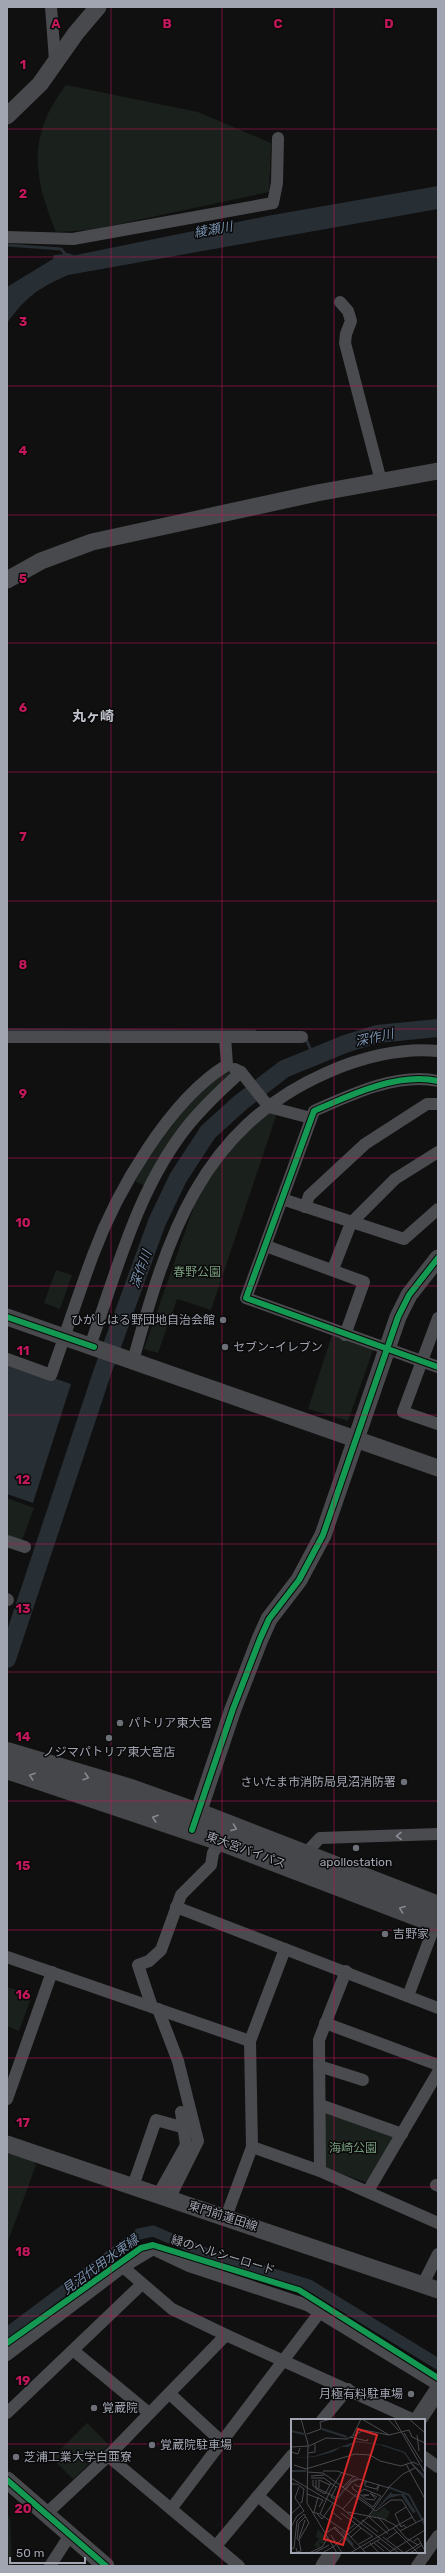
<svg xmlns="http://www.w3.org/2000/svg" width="445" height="2573" viewBox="0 0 445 2573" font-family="Rubik,'Noto Sans JP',sans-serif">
  <rect width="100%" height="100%" fill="#101010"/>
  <!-- green -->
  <g fill="#1a201b">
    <path d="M66 85 198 112 271 143 269 192 91 230 56 232C33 176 27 136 66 85Z"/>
    <polygon points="226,1069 235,1073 145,1186 135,1181 155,1148 191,1100"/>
    <polygon points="271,1111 277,1113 211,1310 177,1299 158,1353 144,1349 200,1189 227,1151 248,1129"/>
    <polygon points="56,1270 72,1275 60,1309 44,1303"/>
    <polygon points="332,1335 373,1350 348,1421 308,1409"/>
    <polygon points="7,1498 34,1508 22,1540 7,1535"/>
    <polygon points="7,1987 32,1995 19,2031 7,2026"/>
    <polygon points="324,2113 395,2137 370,2181 365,2182 327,2169 325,2165"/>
    <polygon points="7,2153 33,2161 36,2165 7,2244"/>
    <polygon points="87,2423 109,2445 73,2479 52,2458"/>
    <polygon points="7,2512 10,2519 12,2566 7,2566"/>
  </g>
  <!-- water -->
  <g fill="#272e34">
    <path d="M438 186V209L68 275C37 289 27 296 7 323V287L53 259 54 255 65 254 71 256 267 216Z"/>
    <polygon points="7,1362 71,1384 33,1503 7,1494"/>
  </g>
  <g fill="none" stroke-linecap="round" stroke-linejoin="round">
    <!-- stream -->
    <g stroke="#272e34" stroke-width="3">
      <polyline points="7,245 61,249 65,254 72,256"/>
      <polyline points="7,1030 255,1031"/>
      <polyline points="305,1037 314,1057"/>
    </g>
    <!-- canal -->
    <polyline stroke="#272e34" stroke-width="11" points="7,2333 139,2234 153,2231 205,2253 309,2285 438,2364"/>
    <!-- river -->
    <polyline stroke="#272e34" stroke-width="18" points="7,1659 102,1373 157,1222 178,1178 208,1132 240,1103 284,1069 345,1044 377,1034 438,1028"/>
    <!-- street -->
    <g stroke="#4a4b4f" stroke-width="12">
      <polyline points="51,7 55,60"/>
      <polyline points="7,237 73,239 273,203 277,183 278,138"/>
      <polyline points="340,302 348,311 351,321 346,334 345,343 381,481"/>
      <polyline points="7,1037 302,1037"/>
      <polyline points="225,1037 227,1065"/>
      <polyline points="235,1069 241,1072 269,1107"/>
      <path d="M438 1081C398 1072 350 1095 314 1111L246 1298 438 1367"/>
      <polyline points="269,1107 311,1118"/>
      <polyline points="282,1199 404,1239 438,1209"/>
      <polyline points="305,1207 309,1196 365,1144 427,1104 438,1104"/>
      <polyline points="266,1246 364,1282 345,1335"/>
      <polyline points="333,1269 351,1223 395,1179 438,1152"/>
      <polyline points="438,1318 403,1412 438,1424"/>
      <path d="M90 1346C117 1271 138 1186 190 1123 206 1104 223 1088 241 1072"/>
      <path d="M7 1359 51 1375C65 1336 78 1295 93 1255 116 1193 169 1100 227 1065"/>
      <path d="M133 1361C167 1237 200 1129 326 1073 359 1058 401 1047 438 1051"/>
      <polyline points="7,1541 25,1547"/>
      <polyline points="7,1599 8,1600"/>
      <polyline points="304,1855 320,1838 438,1834"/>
      <polyline points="176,1907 438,2008"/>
      <polyline points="7,1957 250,2041"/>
      <polyline points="408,1996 436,1922"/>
      <polyline points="152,2007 138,1965 149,1961 161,1950 181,1895 211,1865 213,1853 221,1840"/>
      <polyline points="158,2009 178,2061 198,2141 169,2199"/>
      <polyline points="325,2023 438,2065"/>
      <polyline points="319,2066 363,2080"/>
      <polyline points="7,2099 52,1972"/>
      <polyline points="320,2105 402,2134"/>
      <polyline points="252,2147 320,2171 438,2223"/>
      <polyline points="320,2171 319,2040 346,1971"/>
      <polyline points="436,2185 438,2186"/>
      <polyline points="133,2186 156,2120 185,2128"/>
      <polyline points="368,2191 438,2072"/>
      <polyline points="158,2195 186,2145 181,2112"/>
      <polyline points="226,2217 252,2147 250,2041 285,1949"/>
      <polyline points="123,2267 172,2309 226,2335 414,2420"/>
      <polyline points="423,2284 438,2254"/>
      <polyline points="74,2351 149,2413"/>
      <polyline points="7,2355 123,2267 153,2249 189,2266 307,2305 438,2385"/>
      <polyline points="170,2394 221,2441"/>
      <polyline points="7,2413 141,2285"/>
      <polyline points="322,2420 348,2389"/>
      <polyline points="108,2456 239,2566"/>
      <polyline points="424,2457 438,2467"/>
      <polyline points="258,2496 292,2525"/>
      <polyline points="171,2509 320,2312"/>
      <polyline points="46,2514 108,2456 226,2335"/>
      <polyline points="216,2546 292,2455"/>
      <polyline points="50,2566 70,2535"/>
      <polyline points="417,2566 438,2536"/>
    </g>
    <!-- secondary -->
    <g stroke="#48494c" stroke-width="17">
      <polyline points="7,116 40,84 76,33 98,7"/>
      <polyline points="7,580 41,561 92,542 317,493 438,471"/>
      <polyline points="7,1317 438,1468"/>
      <polyline points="194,1825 233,1709 260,1639 269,1619 299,1580 323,1535 398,1317 409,1295 438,1258"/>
      <polyline points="7,2144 438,2290"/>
      <polyline points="418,2420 438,2390"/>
      <polyline points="7,2480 106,2566"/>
      <polyline points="324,2566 333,2552"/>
    </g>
    <!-- highway -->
    <g stroke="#46474a" stroke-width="22">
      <polyline points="7,1753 131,1790 198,1814 433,1905"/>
      <polyline points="7,1768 221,1840 438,1923"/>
    </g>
    <defs>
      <g id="cycleway">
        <path d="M438 1081C398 1072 350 1095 314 1111L246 1298 438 1367"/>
        <polyline points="7,1317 94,1347"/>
        <polyline points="192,1830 233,1709 260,1639 269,1619 299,1580 323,1535 398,1317 409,1295 438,1258"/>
        <polyline points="7,2343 141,2248 153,2245 299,2290 438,2378"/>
        <polyline points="7,2480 106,2566"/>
      </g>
    </defs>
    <!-- cycleway casing -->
    <use href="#cycleway" stroke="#0a0a0b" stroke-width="8"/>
    <!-- cycleway -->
    <use href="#cycleway" stroke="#139951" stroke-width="6"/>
  </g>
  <!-- one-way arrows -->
  <defs><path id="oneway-chevron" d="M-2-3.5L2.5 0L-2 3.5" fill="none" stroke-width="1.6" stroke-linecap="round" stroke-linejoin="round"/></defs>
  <g stroke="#868892">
    <use href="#oneway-chevron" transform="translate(32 1776) rotate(-161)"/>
    <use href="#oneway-chevron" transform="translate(86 1777) rotate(17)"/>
    <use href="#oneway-chevron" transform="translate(155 1818) rotate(-161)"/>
    <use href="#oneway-chevron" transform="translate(234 1828) rotate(21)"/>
    <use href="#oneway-chevron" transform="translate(402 1909) rotate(-159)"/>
  </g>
  <use stroke="#8b8e98" href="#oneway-chevron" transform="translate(399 1836) rotate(178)"/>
  <!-- grid -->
  <path fill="none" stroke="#c2185b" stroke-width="1" stroke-opacity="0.55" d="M111 7V2566M222 7V2566M334 7V2420M7 129H438M7 257H438M7 386H438M7 515H438M7 643H438M7 772H438M7 901H438M7 1029H438M7 1158H438M7 1286H438M7 1415H438M7 1544H438M7 1672H438M7 1801H438M7 1930H438M7 2058H438M7 2187H438M7 2316H438M7 2444H292M424 2444H438M334 2552V2566"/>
  <!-- markers -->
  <g fill="#6e7079" stroke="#0a0a0b" stroke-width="1.5">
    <circle cx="223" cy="1320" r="4"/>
    <circle cx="225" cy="1347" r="4"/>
    <circle cx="120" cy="1723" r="4"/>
    <circle cx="109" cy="1738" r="4"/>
    <circle cx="404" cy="1782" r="4"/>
    <circle cx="356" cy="1848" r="4"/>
    <circle cx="385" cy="1934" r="4"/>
    <circle cx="411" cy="2394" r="4"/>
    <circle cx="94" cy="2408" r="4"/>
    <circle cx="152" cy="2445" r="4"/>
    <circle cx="16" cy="2457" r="4"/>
  </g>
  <g text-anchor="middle" stroke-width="3" stroke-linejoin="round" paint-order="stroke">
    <!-- park labels -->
    <g font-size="12" fill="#789c7d" stroke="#0a0a0b">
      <text x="197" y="1276">春野公園</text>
      <text x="353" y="2152">海崎公園</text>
    </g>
    <!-- poi labels -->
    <g font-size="12" fill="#a1a4b1" stroke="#0a0a0b" text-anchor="start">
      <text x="215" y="1324" text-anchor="end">ひがしはる野団地自治会館</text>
      <text x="233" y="1351">セブン-イレブン</text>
      <text x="128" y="1727">パトリア東大宮</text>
      <text x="109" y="1756" text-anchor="middle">ノジマパトリア東大宮店</text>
      <text x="396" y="1786" text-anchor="end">さいたま市消防局見沼消防署</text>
      <text x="356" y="1866" text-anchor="middle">apollostation</text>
      <text x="393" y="1938">吉野家</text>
      <text x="403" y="2398" text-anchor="end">月極有料駐車場</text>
      <text x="102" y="2412">覚蔵院</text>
      <text x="160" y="2449">覚蔵院駐車場</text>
      <text x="24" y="2461">芝浦工業大学白亜寮</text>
    </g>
    <!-- street labels -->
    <g font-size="12" fill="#a1a4b1" stroke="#0a0a0b">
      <text transform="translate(246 1850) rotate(20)" y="4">東大宮バイパス</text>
      <text transform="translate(223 2216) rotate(18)" y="4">東門前蓮田線</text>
      <text transform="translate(223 2255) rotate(17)" y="4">緑のヘルシーロード</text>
    </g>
    <!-- water labels -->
    <g font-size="13" font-style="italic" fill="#778fac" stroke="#0a0a0b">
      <text transform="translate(213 229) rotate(-10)" y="5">綾瀬川</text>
      <text transform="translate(374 1037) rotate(-12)" y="5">深作川</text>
      <text transform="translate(140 1269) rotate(-70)" y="5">深作川</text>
      <text transform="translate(100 2264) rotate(-36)" y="5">見沼代用水東縁</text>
    </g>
    <!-- quarter labels -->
    <g font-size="14" font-weight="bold" fill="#c1c4cd" stroke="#0a0a0b">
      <text x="93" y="721">丸ヶ崎</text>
    </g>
  </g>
  <!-- overview -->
  <g transform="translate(291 2419)">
    <rect width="134" height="134" fill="#101010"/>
    <path d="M93 88 99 93 95 101 79 97 82 91 87 93ZM27 110 35 118 33 125 28 124 30 128 27 129 23 126 28 120 25 118Z" fill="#1a201b"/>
    <path d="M66 22 93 26 114 33 123 46 133 55 134 58 122 47 113 34 89 26 65 23 57 28H50L42 33 23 38 0 39 24 37ZM100 73 101 75H113L125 93 122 94 110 76 98 79 86 90H85Z" fill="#272e34"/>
    <path fill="none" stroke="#272e34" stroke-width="2" d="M31 10 56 18M0 12 13 15M0 52H15M97 68 118 76 134 106M47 79 59 63 67 59M51 112 62 126"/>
    <path fill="none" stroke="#4a4b50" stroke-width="1" d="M10 0 17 25 16 84 46 134M71 0 98 16M97 0 108 12M103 0 134 54M118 0 133 13M113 14 131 43M16 15 30 10 29 3 40 0M62 16 70 0M126 16 128 32M59 18 76 22 77 20M0 28 18 27 35 19 56 20 73 11 98 16 118 11 121 18 134 24M0 33 7 35 9 29M17 34 24 33V25M120 44 134 60M115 45 134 80M3 46 15 50 64 35 79 36 89 42 110 47 122 43 128 46M32 52H46L65 58M16 53 32 54 85 92 100 81H111L125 104M20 57 33 56M0 59 49 88 108 134M20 59H33L45 68M22 61V67L46 79M25 61V70L34 75 40 64M76 63H74V67L85 70 88 66 86 72M0 65H6L13 70 11 83 9 84M63 65 68 68 72 63M62 67 61 69 75 80 84 81M28 69V61L39 66M51 69 63 57M55 70 61 63 68 60 98 69M73 70 90 77 82 88 66 76ZM16 75 32 81 28 88M71 76H78L73 77M85 80 79 74 86 78M45 81 40 78 46 67M52 90 65 75M40 92 51 101M21 93 29 95 55 113 75 134M23 93 27 78M57 93 92 100 104 106 115 119 127 126M50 94 81 117M0 95 10 86M26 95 31 100 42 84M29 95 39 72 51 53M77 97 97 115M87 98 98 111M71 101 87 113M0 108 6 97 13 92 4 79 8 68M43 109 53 119M102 109 126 133M115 109 113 106 110 108 104 95 115 88M109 112 134 99M55 113 64 105M35 114 44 108 65 131M40 116 51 134M60 118 70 109M92 118 113 134M8 119 14 101M96 120 106 113M8 121 6 120 8 104 15 97M86 122 100 133M123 122 127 119 134 132M79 124 88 134M83 124 93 132M68 125 82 117M0 130 3 129 6 102 13 95 18 104 8 121 10 132 6 133 5 129M72 130 89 120M18 134 31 128 37 119M23 134 38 126M31 134 42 128 77 98 99 67 112 55 124 49M59 134 121 98M97 134 134 111M113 134 130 124M119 134 131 126"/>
    <path fill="#d62828" fill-opacity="0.15" stroke="#d62828" stroke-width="2" d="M67 10 86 16 52 126 33 120Z"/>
    <rect width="134" height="134" fill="none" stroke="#a1a4b1" stroke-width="2"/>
  </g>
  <g font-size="13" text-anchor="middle" font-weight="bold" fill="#c2185b" stroke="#0a0a0b" stroke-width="3" stroke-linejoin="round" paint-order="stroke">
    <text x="56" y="28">A</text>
    <text x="167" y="28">B</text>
    <text x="278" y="28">C</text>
    <text x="389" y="28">D</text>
    <text x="23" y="69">1</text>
    <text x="23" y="198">2</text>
    <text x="23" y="326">3</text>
    <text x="23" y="455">4</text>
    <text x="23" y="583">5</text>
    <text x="23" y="712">6</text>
    <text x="23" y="841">7</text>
    <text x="23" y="969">8</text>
    <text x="23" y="1098">9</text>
    <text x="23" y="1227">10</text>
    <text x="23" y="1355">11</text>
    <text x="23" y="1484">12</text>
    <text x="23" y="1613">13</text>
    <text x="23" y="1741">14</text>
    <text x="23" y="1870">15</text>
    <text x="23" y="1999">16</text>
    <text x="23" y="2127">17</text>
    <text x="23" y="2256">18</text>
    <text x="23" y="2385">19</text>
    <text x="23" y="2513">20</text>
  </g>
  <!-- border -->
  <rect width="445" height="2573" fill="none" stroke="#a1a4b1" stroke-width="16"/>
  <!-- scale -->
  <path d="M10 2557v6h75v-6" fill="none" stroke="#a1a4b1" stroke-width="2"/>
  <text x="16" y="2557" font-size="12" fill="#a1a4b1" stroke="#0a0a0b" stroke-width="3" paint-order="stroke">50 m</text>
</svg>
